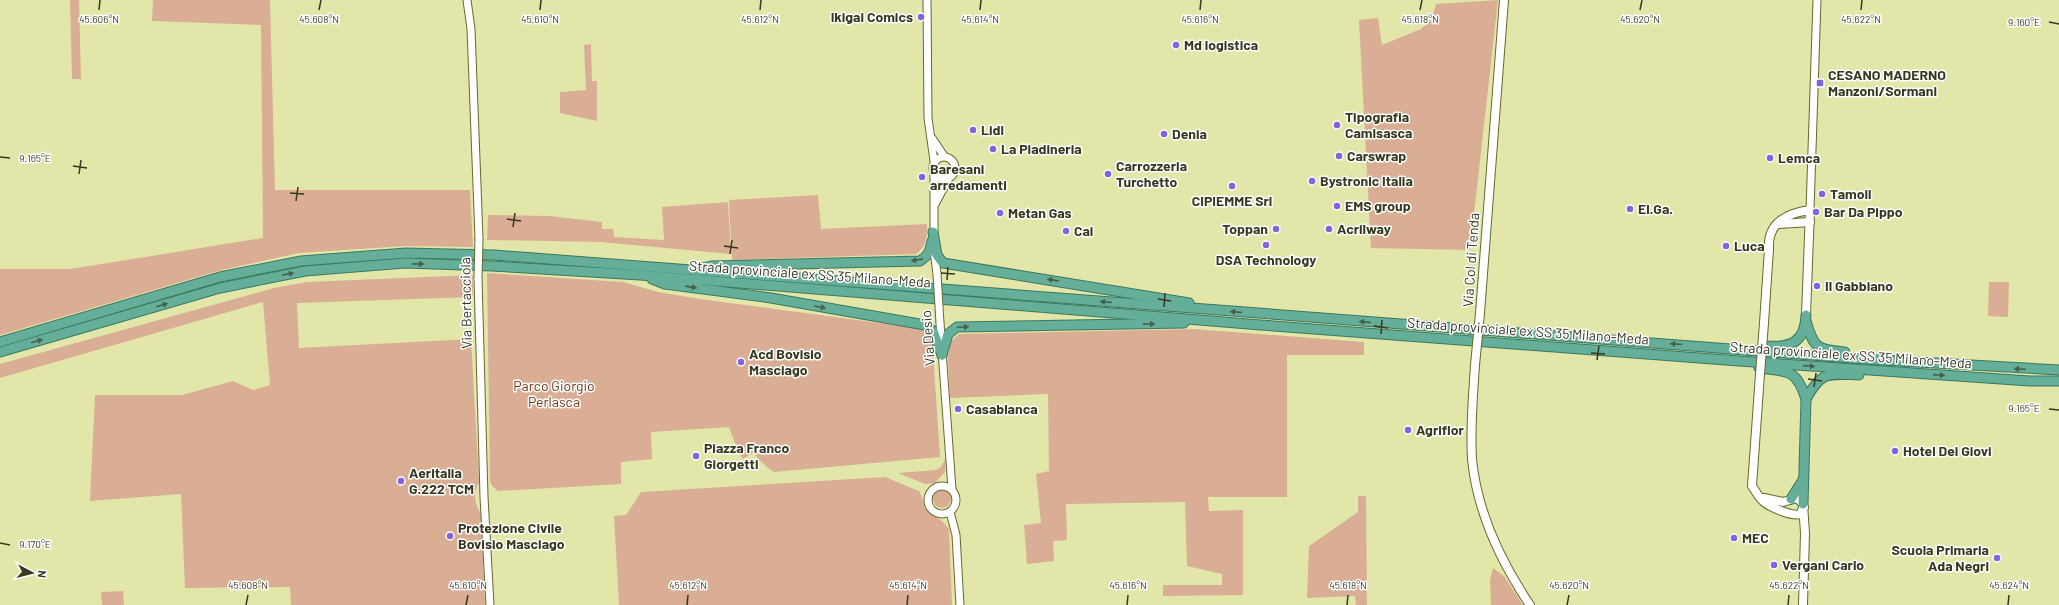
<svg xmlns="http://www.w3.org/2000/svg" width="2059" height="605" viewBox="0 0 2059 605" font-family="Barlow,sans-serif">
  <rect width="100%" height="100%" fill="#e2e7a9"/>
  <!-- green -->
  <g fill="#d9ae95">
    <polygon points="70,0 79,0 81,79 72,79"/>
    <polygon points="153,0 270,0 275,190 470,190 473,247 406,246 299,253 218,271 0,335 0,269 70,269 263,238 261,25 152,21"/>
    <polygon points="1498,0 1470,250 1371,248 1359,20 1378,18 1382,45 1421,29 1432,19 1436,4"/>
    <polygon points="591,44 592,81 597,81 597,121 560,113 560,92 586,90 584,45"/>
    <path d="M818 195 821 229 927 224C927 237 927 246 916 254L732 260 729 200Z"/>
    <polygon points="728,202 731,254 601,242 487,240 488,215 549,216 602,222 602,229 613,229 614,237 664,240 662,207"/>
    <polygon points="487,273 623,282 658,292 700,299 924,329 932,336 940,457 774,472 768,468 753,453 743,459 738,451 729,427 651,432 652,459 621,462 621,484 498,491 492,486 490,481"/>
    <path d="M473 275V297L297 303 299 348 471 339 479 482C473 494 474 502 481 514L485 605H291L290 587 185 588 181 494 90 501 95 395H182L233 381 253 390 270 385 263 302 0 378V364L274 288 307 282Z"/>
    <polygon points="1989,282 2009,282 2008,317 1988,316"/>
    <polygon points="1195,329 1364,342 1364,355 1287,355 1287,497 1208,497 1209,511 1243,510 1243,595 1163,596 1163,585 1222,585 1222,574 1187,566 1185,502 1066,504 1067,540 1053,541 1054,561 1027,564 1024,525 1041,523 1036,474 1049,471 1048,394 950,398 948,358 950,342 959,334"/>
    <polygon points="946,458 945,472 935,483 925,484 898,473 936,470 941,467"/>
    <polygon points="885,477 919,491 929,513 942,521 949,529 952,605 619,605 614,516 626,515 641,492"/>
    <circle cx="942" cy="499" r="9"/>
    <polygon points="1358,496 1366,496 1367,605 1356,605 1355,596 1307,598 1309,546 1358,512"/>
    <polygon points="1493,568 1504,576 1523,605 1491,605 1490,580"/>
    <polygon points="123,591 124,605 102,605 101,592"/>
  </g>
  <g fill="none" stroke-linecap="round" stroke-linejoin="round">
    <defs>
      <g id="tertiary">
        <polyline points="467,0 471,29 479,238"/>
        <polyline points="927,0 928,118 934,161"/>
        <polyline points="932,138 944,156"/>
        <circle cx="944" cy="168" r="11"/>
        <polyline points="935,204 949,178"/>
        <polyline points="1810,210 1817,0"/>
        <polyline points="934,236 934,174"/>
        <polyline points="934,251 937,274"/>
        <polyline points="478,278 484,497 490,605"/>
        <polyline points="940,323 952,489"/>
        <circle cx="942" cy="500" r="14"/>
        <polyline points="950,512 956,535 960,605"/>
      </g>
      <g id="secondary">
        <polyline points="1779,224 1810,222"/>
        <polyline points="1480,313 1504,0"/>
        <path d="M1764 323 1769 249C1767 223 1787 213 1810 210L1806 315"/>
        <path d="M1475 365C1473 396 1470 428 1472 459 1477 511 1501 562 1530 605"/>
        <path d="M1760 374 1752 486C1756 492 1759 498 1764 502 1770 507 1793 517 1800 514L1804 507"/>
        <polyline points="1764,498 1783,502 1797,498 1803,504 1805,533 1803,605"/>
      </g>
      <g id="trunk">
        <polyline points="933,232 937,255 943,263 1189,303"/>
        <path d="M702 268 711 266 920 261C929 255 930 251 932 241"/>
        <polyline points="652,279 665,284 771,298 925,325 933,331 942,355"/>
        <path d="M1806 321C1814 349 1817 349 1845 352"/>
        <polyline points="0,342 220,277 301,261 406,253 494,255 1863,359 2059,370"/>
        <path d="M1766 346C1791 348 1805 342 1806 315"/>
        <polyline points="0,352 220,288 305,271 405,263 492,266 640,275 1261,325 1739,361 2030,381 2059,381"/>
        <polyline points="942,355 948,334 957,327 1184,323"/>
        <path d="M1759 368C1788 372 1796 368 1806 399L1803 504"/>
        <path d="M1806 399C1822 370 1828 374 1859 375"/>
        <polyline points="1791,499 1803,480"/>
      </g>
    </defs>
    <!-- tertiary casing -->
    <use href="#tertiary" stroke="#66692f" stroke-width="9"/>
    <!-- secondary casing -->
    <use href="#secondary" stroke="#66692f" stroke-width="10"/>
    <!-- trunk casing -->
    <use href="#trunk" stroke="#3b785e" stroke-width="11"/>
    <!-- tertiary -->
    <use href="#tertiary" stroke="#fff" stroke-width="7"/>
    <!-- secondary -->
    <use href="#secondary" stroke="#fff" stroke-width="8"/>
    <!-- trunk -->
    <use href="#trunk" stroke="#64ae9a" stroke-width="9"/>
    <defs>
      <g id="tertiary-bridge">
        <polyline points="937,274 940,323"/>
        <polyline points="478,278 479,238"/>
      </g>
      <g id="secondary-bridge">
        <polyline points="1475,365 1480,313"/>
        <polyline points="1760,374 1764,323"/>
      </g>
    </defs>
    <!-- tertiary-bridge casing -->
    <use href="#tertiary-bridge" stroke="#66692f" stroke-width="9" stroke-linecap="butt"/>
    <!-- secondary-bridge casing -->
    <use href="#secondary-bridge" stroke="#66692f" stroke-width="10" stroke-linecap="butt"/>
    <!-- tertiary-bridge -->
    <use href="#tertiary-bridge" stroke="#fff" stroke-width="7"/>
    <!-- secondary-bridge -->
    <use href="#secondary-bridge" stroke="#fff" stroke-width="8"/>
  </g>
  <!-- one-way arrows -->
  <defs><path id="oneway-solid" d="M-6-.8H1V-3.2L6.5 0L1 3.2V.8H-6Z"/></defs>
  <g fill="#46614a">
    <use href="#oneway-solid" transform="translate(917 260) rotate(171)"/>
    <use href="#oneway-solid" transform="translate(418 264) rotate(1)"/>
    <use href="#oneway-solid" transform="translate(288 274) rotate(-11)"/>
    <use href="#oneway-solid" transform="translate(1053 280) rotate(-171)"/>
    <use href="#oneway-solid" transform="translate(691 287) rotate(8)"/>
    <use href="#oneway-solid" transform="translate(1106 302) rotate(-176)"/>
    <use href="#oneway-solid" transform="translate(162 305) rotate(-16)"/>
    <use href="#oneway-solid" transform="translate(820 307) rotate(10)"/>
    <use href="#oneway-solid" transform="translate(1236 312) rotate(-175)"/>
    <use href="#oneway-solid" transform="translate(1365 322) rotate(-175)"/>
    <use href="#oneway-solid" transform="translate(1149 324) rotate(-1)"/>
    <use href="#oneway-solid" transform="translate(963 327) rotate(-2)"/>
    <use href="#oneway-solid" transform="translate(37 341) rotate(-16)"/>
    <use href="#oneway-solid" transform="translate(1676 344) rotate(-175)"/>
    <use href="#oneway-solid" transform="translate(1809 366) rotate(4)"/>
    <use href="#oneway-solid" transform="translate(2020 369) rotate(-177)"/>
    <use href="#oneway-solid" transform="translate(1939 375) rotate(4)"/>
  </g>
  <!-- ticks -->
  <path fill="none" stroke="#36381f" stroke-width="1.5" d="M99 10 100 0M319 10 321 0M540 10 541 0M760 10 761 0M980 10 981 0M1200 10 1201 0M1420 10 1422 0M1640 10 1642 0M1861 10 1862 0M2049 22 2059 24M0 157 10 158M73 166 87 168M79 174 81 160M290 193 304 194M296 201 298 187M507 219 521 221M513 227 515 213M724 246 738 248M730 254 732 240M941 273 955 274M947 280 948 267M1158 299 1171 301M1164 307 1165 293M1374 326 1388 328M1381 334 1382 320M1591 353 1605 354M1597 360 1599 346M1808 379 1822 381M1814 387 1816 373M2049 409 2059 410M0 543 10 545M246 605 248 595M466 605 468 595M687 605 688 595M907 605 908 595M1127 605 1128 595M1347 605 1348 595M1567 605 1569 595M1788 605 1789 595M2008 605 2009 595"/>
  <!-- markers -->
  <g fill="#8262dd" stroke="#fff" stroke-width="1.5">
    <circle cx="921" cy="17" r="4"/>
    <circle cx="1176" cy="45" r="4"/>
    <rect x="1816" y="79" width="8" height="8" rx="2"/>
    <circle cx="1337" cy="125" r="4"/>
    <circle cx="973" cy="130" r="4"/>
    <circle cx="1164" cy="134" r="4"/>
    <circle cx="993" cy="149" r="4"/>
    <circle cx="1339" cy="156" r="4"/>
    <circle cx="1770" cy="158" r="4"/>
    <circle cx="1108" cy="174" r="4"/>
    <circle cx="922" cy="177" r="4"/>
    <circle cx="1312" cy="181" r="4"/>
    <circle cx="1232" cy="186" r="4"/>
    <circle cx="1822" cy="194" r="4"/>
    <circle cx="1337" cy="206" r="4"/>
    <circle cx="1630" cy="209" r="4"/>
    <circle cx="1816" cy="212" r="4"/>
    <circle cx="1000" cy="213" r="4"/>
    <circle cx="1276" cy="229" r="4"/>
    <circle cx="1329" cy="229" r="4"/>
    <circle cx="1066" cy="231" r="4"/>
    <circle cx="1266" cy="245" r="4"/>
    <circle cx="1726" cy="246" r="4"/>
    <circle cx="1817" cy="286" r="4"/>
    <circle cx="741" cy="362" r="4"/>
    <circle cx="958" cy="409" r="4"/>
    <circle cx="1408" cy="430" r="4"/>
    <circle cx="1895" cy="451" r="4"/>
    <circle cx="696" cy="456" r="4"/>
    <circle cx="401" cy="481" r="4"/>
    <circle cx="450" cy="536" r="4"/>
    <circle cx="1734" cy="538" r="4"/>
    <circle cx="1997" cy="558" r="4"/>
    <circle cx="1774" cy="565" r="4"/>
  </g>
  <g text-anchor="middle" stroke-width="3" stroke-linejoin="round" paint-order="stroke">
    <!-- poi labels -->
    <g font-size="14" font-weight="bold" fill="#36381f" stroke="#fff" text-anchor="start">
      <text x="913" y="22" text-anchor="end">Ikigai Comics</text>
      <text x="1184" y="50">Md logistica</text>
      <text x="1828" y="80">CESANO MADERNO<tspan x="1828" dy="16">Manzoni/Sormani</tspan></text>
      <text x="1345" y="122">Tipografia<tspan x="1345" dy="16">Camisasca</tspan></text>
      <text x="981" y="135">Lidl</text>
      <text x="1172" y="139">Denia</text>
      <text x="1001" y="154">La Piadineria</text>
      <text x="1347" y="161">Carswrap</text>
      <text x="1778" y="163">Lemca</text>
      <text x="1116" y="171">Carrozzeria<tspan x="1116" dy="16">Turchetto</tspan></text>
      <text x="930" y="174">Baresani<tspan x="930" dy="16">arredamenti</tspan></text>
      <text x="1320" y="186">Bystronic Italia</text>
      <text x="1830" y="199">Tamoil</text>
      <text x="1232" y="206" text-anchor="middle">CIPIEMME Srl</text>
      <text x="1345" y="211">EMS group</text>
      <text x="1638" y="214">El.Ga.</text>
      <text x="1824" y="217">Bar Da Pippo</text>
      <text x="1008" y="218">Metan Gas</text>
      <text x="1268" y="234" text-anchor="end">Toppan</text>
      <text x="1337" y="234">Acrilway</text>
      <text x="1074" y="236">Cai</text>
      <text x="1734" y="251">Luca</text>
      <text x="1266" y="265" text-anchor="middle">DSA Technology</text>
      <text x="1825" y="291">Il Gabbiano</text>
      <text x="749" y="359">Acd Bovisio<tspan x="749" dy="16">Masciago</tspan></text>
      <text x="966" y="414">Casablanca</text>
      <text x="1416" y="435">Agriflor</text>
      <text x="704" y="453">Piazza Franco<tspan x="704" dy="16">Giorgetti</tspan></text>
      <text x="1903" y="456">Hotel Dei Giovi</text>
      <text x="409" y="478">Aeritalia<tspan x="409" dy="16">G.222 TCM</tspan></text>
      <text x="458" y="533">Protezione Civile<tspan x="458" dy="16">Bovisio Masciago</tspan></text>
      <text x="1742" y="543">MEC</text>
      <text x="1989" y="555" text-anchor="end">Scuola Primaria<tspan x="1989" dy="16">Ada Negri</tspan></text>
      <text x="1782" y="570">Vergani Carlo</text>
    </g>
    <!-- street labels -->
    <g font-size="14" fill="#36381f" stroke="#fff">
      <text transform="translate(1471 260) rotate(-86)" y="5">Via Col di Tenda</text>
      <text transform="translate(810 274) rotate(4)" y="5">Strada provinciale ex SS 35 Milano-Meda</text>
      <text transform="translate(466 303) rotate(-91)" y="5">Via Bertacciola</text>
      <text transform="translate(1528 331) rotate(4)" y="5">Strada provinciale ex SS 35 Milano-Meda</text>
      <text transform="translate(928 338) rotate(-94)" y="5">Via Desio</text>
      <text transform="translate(1851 355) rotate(4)" y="5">Strada provinciale ex SS 35 Milano-Meda</text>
    </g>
    <!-- park labels -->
    <g font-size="14" fill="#6c3711" stroke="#fff">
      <text x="554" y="391">Parco Giorgio<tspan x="554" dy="16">Perlasca</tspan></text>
    </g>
  </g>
  <g font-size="10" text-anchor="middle" fill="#36381f" stroke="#fff" stroke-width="3" stroke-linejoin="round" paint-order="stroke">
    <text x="99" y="23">45.606°N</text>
    <text x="319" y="23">45.608°N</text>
    <text x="540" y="23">45.610°N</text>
    <text x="760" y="23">45.612°N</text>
    <text x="980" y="23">45.614°N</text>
    <text x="1200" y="23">45.616°N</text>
    <text x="1420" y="23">45.618°N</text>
    <text x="1640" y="23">45.620°N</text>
    <text x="1861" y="23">45.622°N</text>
    <text x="2024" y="26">9.160°E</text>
    <text x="35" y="162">9.165°E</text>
    <text x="2024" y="412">9.165°E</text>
    <text x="35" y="548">9.170°E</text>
    <text x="248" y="589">45.608°N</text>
    <text x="468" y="589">45.610°N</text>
    <text x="688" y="589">45.612°N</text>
    <text x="908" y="589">45.614°N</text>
    <text x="1128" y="589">45.616°N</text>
    <text x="1348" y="589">45.618°N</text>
    <text x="1569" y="589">45.620°N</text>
    <text x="1789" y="589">45.622°N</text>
    <text x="2009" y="589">45.624°N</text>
  </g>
  <!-- north arrow -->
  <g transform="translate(32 573) rotate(97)" stroke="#ffffff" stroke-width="3" paint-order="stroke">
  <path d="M0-3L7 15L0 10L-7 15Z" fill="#36381f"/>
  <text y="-6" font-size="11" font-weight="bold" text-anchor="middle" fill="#36381f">N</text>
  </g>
</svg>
